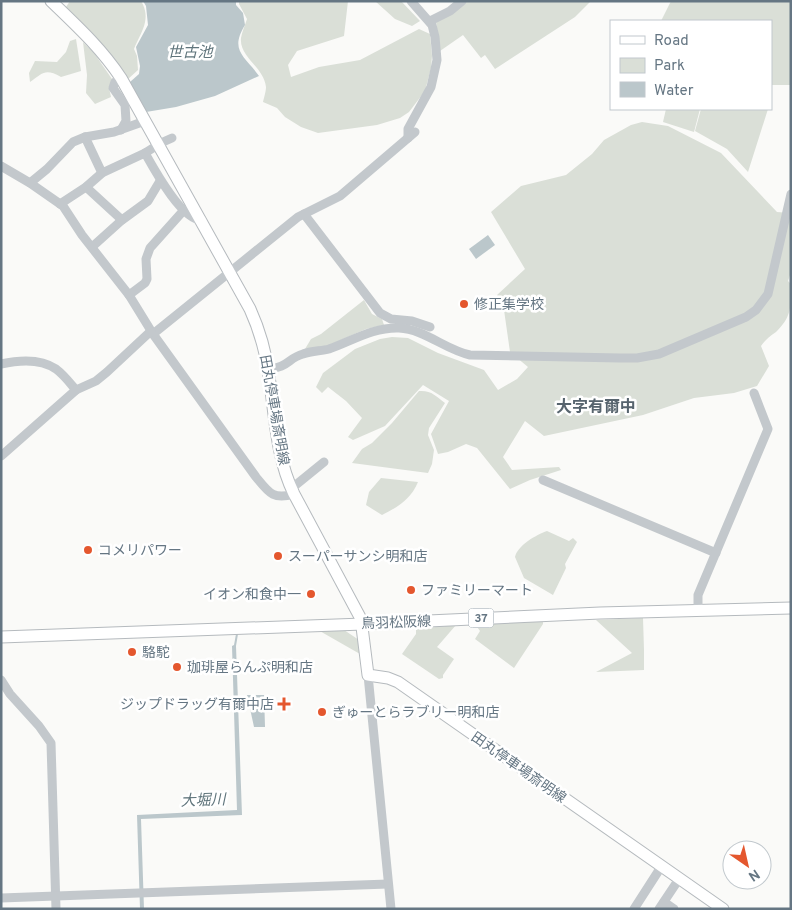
<svg xmlns="http://www.w3.org/2000/svg" width="792" height="910" viewBox="0 0 792 910" font-family="Overpass,'Noto Sans JP',sans-serif">
  <rect width="100%" height="100%" fill="#fafaf8"/>
  <!-- green -->
  <g fill="#dadfd7">
    <path d="M70 1H141C152 19 141 32 134 49L137 56 138 70 128 79 90 32 66 7Z"/>
    <path d="M239 1H348L344 36 297 51 288 65 291 77 319 67 360 60 419 29 430 34 432 56 431 68 425 91 409 112 400 118 377 125 318 133 301 127 285 117 277 108 263 102C264 98 266 91 266 87 264 67 239 57 241 38 242 32 245 25 247 19L239 4Z"/>
    <polygon points="375,1 401,1 420,21 412,26 395,19"/>
    <polygon points="466,1 591,1 575,17 495,69 485,55 481,58 463,35 440,51 436,21"/>
    <polygon points="671,1 791,1 791,85 771,85 771,21 661,21"/>
    <path d="M76 39 81 71 61 77C45 68 43 73 30 82L29 73 35 61 57 62 66 52 70 41Z"/>
    <polygon points="83,42 94,53 112,79 109,88 111,97 95,104 86,93 87,75"/>
    <polygon points="666,109 700,109 694,132 663,122"/>
    <polygon points="701,109 768,109 748,172 727,149 695,131"/>
    <path d="M642 122 668 126 721 153 777 212 791 213V272L788 281 791 284C791 307 792 316 776 332 770 336 765 340 761 346L769 366 757 386 734 393 694 398 643 415 544 436 525 421 503 457 512 470 559 467 561 470 530 480 510 489 477 448 466 444 448 452 438 454 431 434 449 401 423 385 385 426 353 440 348 437 362 418 346 401 328 387 322 393 316 387 323 373 355 349 380 339 392 337 408 338 438 353 484 370 498 390 517 379 528 367 510 352 504 310 497 295 525 269 491 212 521 186 566 175 592 154 604 140 631 125Z"/>
    <polygon points="364,300 372,314 382,319 384,325 366,329 327,346 305,349 311,339 321,334"/>
    <path d="M419 391C431 390 436 396 445 403L429 428 428 435 434 450 432 464 428 473 352 463 362 449 372 443 392 423Z"/>
    <path d="M381 478 418 482C411 499 398 507 382 515L366 505 369 492Z"/>
    <path d="M547 531 569 541 573 538 577 542 565 564 566 568 553 595 524 578 515 557C518 545 536 535 547 531Z"/>
    <polygon points="643,618 644,650 634,656 644,650 644,670 596,672 632,653 596,620"/>
    <polygon points="543,621 543,624 514,668 475,639 480,631 475,624"/>
    <polygon points="456,625 437,647 454,659 443,675 443,678 439,679 402,654 416,634 416,629"/>
    <polygon points="318,630 344,630 359,640 360,654"/>
  </g>
  <!-- water -->
  <g fill="#bbc7cb">
    <path d="M143 1H236V5L243 13 245 25C229 51 245 56 259 76L215 96 176 107 146 112 130 82 139 74 140 66 136 47 148 25 146 6Z"/>
    <polygon points="488,235 495,245 476,259 469,249"/>
    <polygon points="235,632 238,634 236,646 242,815 141,819 144,909 140,909 137,815 237,810 232,646 234,645 236,634"/>
    <polygon points="247,695 264,695 265,727 254,727"/>
  </g>
  <g fill="none" stroke-linecap="round" stroke-linejoin="round">
    <defs>
      <g id="major">
        <path d="M51 1C77 26 101 48 121 78L250 309C260 331 266 353 269 376 275 416 276 457 294 494L361 619 368 675 388 678 398 682 723 909"/>
        <polyline points="1,637 363,624 600,613 791,608"/>
      </g>
    </defs>
    <!-- major casing -->
    <use href="#major" stroke="#b5babe" stroke-width="13"/>
    <!-- minor -->
    <g stroke="#c3c8cc" stroke-width="9">
      <polyline points="430,21 450,11 462,1"/>
      <polyline points="121,78 115,82 113,88 125,105 126,121 121,130"/>
      <polyline points="85,137 114,132 145,121"/>
      <polyline points="408,138 408,129 431,87 437,60 435,37 432,25 411,1"/>
      <polyline points="163,142 172,138"/>
      <polyline points="145,153 153,148"/>
      <path d="M1 166 30 183 63 206 82 235 129 295 153 334 256 477C269 493 273 500 294 494"/>
      <polyline points="30,183 47,169 73,142 85,137 102,173"/>
      <polyline points="86,187 122,220"/>
      <path d="M60 204 86 187 102 173 145 153C154 169 182 221 202 220"/>
      <polyline points="304,214 380,313 391,319 412,321 430,327"/>
      <polyline points="92,247 122,220 148,201 160,181"/>
      <polyline points="129,295 145,283 147,279 146,259 150,248 184,210"/>
      <polyline points="153,334 298,217 340,196 415,132"/>
      <path d="M1 364C19 360 40 358 56 369 64 375 70 383 76 390"/>
      <path d="M268 369C288 368 288 358 303 354 311 351 321 351 329 349 352 341 373 327 399 328 424 329 446 350 470 355L620 358H637L659 354 746 317 756 310 768 294 791 194"/>
      <polyline points="1,456 76,390 96,381 107,372 151,331"/>
      <polyline points="543,480 716,553"/>
      <polyline points="292,488 324,462"/>
      <polyline points="698,610 698,595 768,429 754,393"/>
      <polyline points="368,675 391,909"/>
      <polyline points="1,680 10,694 39,726 51,743 56,909"/>
      <polyline points="1,898 388,884"/>
      <polyline points="664,902 674,909"/>
      <polyline points="634,909 661,867"/>
      <polyline points="659,909 679,879"/>
    </g>
    <!-- major -->
    <use href="#major" stroke="#fff" stroke-width="11"/>
  </g>
  <!-- markers -->
  <g fill="#e4572e" stroke="#fff" stroke-width="2">
    <circle cx="464" cy="304" r="5"/>
    <circle cx="88" cy="550" r="5"/>
    <circle cx="278" cy="556" r="5"/>
    <circle cx="411" cy="590" r="5"/>
    <circle cx="311" cy="594" r="5"/>
    <circle cx="132" cy="652" r="5"/>
    <circle cx="177" cy="667" r="5"/>
    <path d="M281.5 696.5h5v5h5v5h-5v5h-5v-5h-5v-5h5z"/>
    <circle cx="322" cy="712" r="5"/>
  </g>
  <g text-anchor="middle" stroke-width="5" stroke-linejoin="round" paint-order="stroke">
    <!-- shield labels -->
    <rect fill="#fff" stroke="#939fa8" stroke-width="1" x="468.5" y="608.5" width="25" height="19" rx="4"/>
    <g font-size="12" font-weight="bold" fill="#657683">
      <text x="481" y="622">37</text>
    </g>
    <!-- poi labels -->
    <g font-size="14" fill="#657683" stroke="#fff" text-anchor="start">
      <text x="474" y="309">修正集学校</text>
      <text x="98" y="555">コメリパワー</text>
      <text x="288" y="561">スーパーサンシ明和店</text>
      <text x="421" y="595">ファミリーマート</text>
      <text x="301" y="599" text-anchor="end">イオン和食中一</text>
      <text x="142" y="657">駱駝</text>
      <text x="187" y="672">珈琲屋らんぷ明和店</text>
      <text x="274" y="709" text-anchor="end">ジップドラッグ有爾中店</text>
      <text x="332" y="717">ぎゅーとらラブリー明和店</text>
    </g>
    <!-- street labels -->
    <g font-size="14" fill="#657683" stroke="#fff">
      <text transform="translate(275 410) rotate(80)" y="5">田丸停車場斎明線</text>
      <text transform="translate(396 622) rotate(-2)" y="5">鳥羽松阪線</text>
      <text transform="translate(519 767) rotate(35)" y="5">田丸停車場斎明線</text>
    </g>
    <!-- water labels -->
    <g font-size="15" font-style="italic" fill="#60757c" stroke="#fff">
      <text x="190" y="57">世古池</text>
      <text transform="translate(203 800) rotate(-2)" y="5">大堀川</text>
    </g>
    <!-- quarter labels -->
    <g font-size="16" font-weight="bold" fill="#57646e" stroke="#fff">
      <text x="596" y="412">大字有爾中</text>
    </g>
  </g>
  <!-- border -->
  <rect width="792" height="910" fill="none" stroke="#657683" stroke-width="5"/>
  <!-- legend -->
  <rect x="610" y="20" width="162" height="90" fill="#ffffff" stroke="#c1c8cd"/>
  <rect x="620" y="36" width="25" height="8" fill="#ffffff" stroke="#c1c8cd"/>
  <text x="654" y="45" font-size="15" fill="#657683">Road</text>
  <rect x="620" y="58" width="25" height="15" fill="#dadfd7" stroke="#c1c8cd"/>
  <text x="654" y="70" font-size="15" fill="#657683">Park</text>
  <rect x="620" y="82" width="25" height="15" fill="#bbc7cb" stroke="#c1c8cd"/>
  <text x="654" y="95" font-size="15" fill="#657683">Water</text>
  <!-- north arrow -->
  <g transform="translate(747 865) rotate(146)"><circle r="24" fill="#ffffff" stroke="#c1c8cd"/>
  <path d="M0-4L9 19L0 12L-9 19Z" fill="#e4572e"/>
  <text y="-8" font-size="14" font-weight="bold" text-anchor="middle" fill="#657683">N</text>
  </g>
</svg>
